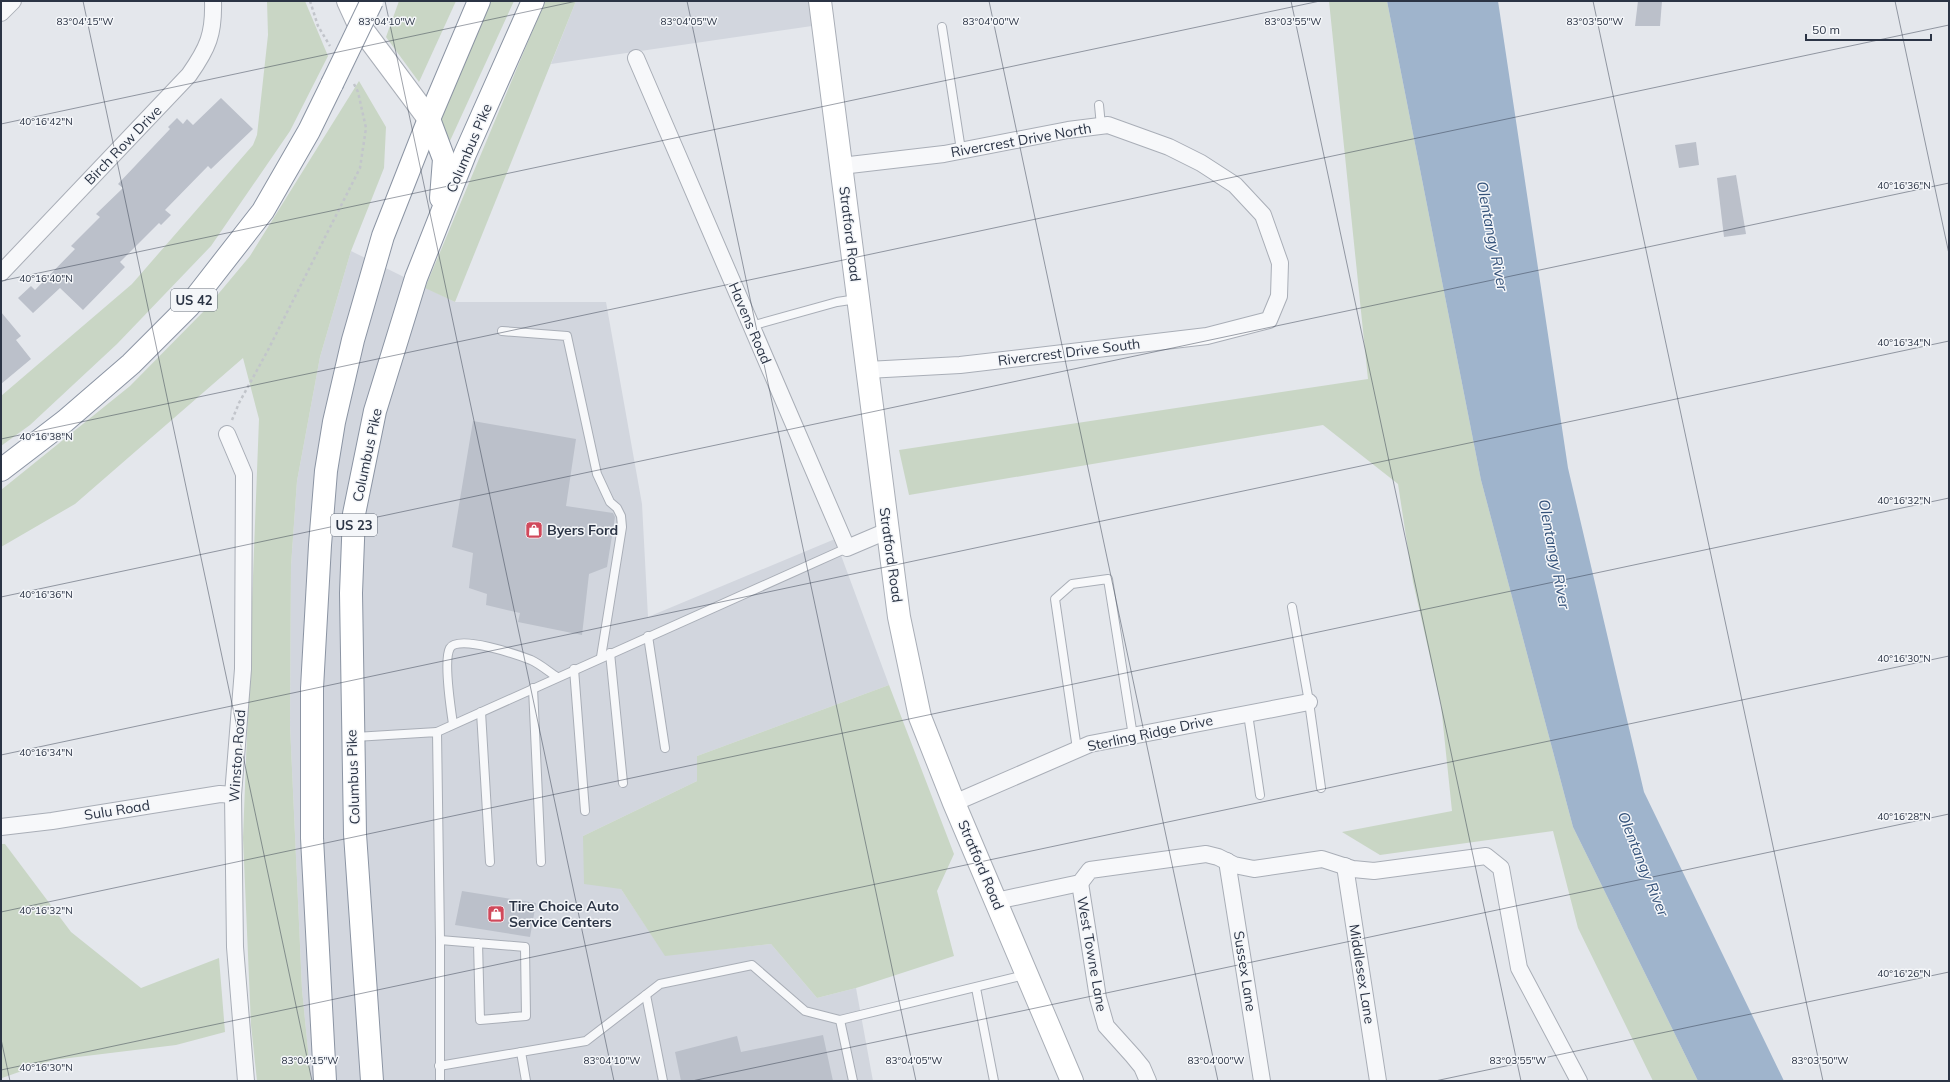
<svg xmlns="http://www.w3.org/2000/svg" width="1950" height="1082" viewBox="0 0 1950 1082" font-family="Mulish,sans-serif">
  <rect width="100%" height="100%" fill="#e4e7ec"/>
  <!-- built -->
  <g fill="#d2d6de">
    <polygon points="576,1 809,1 812,26 551,64"/>
    <polygon points="351,251 455,302 606,302 642,504 648,617 835,539 889,685 697,756 697,781 583,836 621,889 665,955 771,944 817,998 856,988 873,1081 311,1081 302,989 290,725 291,566 297,481 320,357"/>
  </g>
  <!-- green -->
  <g fill="#c9d6c5">
    <polygon points="267,1 305,1 328,56 290,131 211,246 117,344 30,425 1,446 1,396 132,284 253,145 257,135 268,35"/>
    <polygon points="399,1 456,1 419,82 386,37"/>
    <polygon points="490,1 514,1 449,143 440,117"/>
    <polygon points="545,1 576,1 455,302 425,288"/>
    <polygon points="1329,1 1387,1 1481,480 1573,827 1698,1081 1653,1081 1578,928 1553,831 1380,855 1342,832 1452,811 1441,705 1413,582 1398,484 1323,425 909,495 899,450 1368,379"/>
    <polygon points="359,81 386,127 384,168 351,251 320,357 297,481 291,566 290,725 302,989 311,1081 257,1081 251,1025 243,838 259,419 243,358 75,504 1,547 1,490 130,386 204,311 250,256"/>
    <polygon points="889,685 954,854 937,891 954,956 856,988 817,998 771,944 665,956 621,889 584,884 583,836 697,781 697,756"/>
    <polygon points="1,844 5,844 71,932 141,988 219,958 225,1032 176,1045 53,1060 2,1078"/>
  </g>
  <!-- water -->
  <polygon fill="#9fb4cc" points="1387,1 1498,1 1568,468 1644,792 1784,1081 1698,1081 1573,827 1481,480"/>
  <!-- building -->
  <g fill="#bbc0ca">
    <polygon points="1638,1 1662,1 1660,26 1635,26"/>
    <polygon points="221,98 253,129 211,169 208,166 165,210 171,215 161,225 159,223 120,262 125,267 83,310 60,288 33,313 18,298 31,286 35,290 75,249 71,246 100,217 96,214 123,188 118,184 170,129 168,127 177,118 183,124 187,119 193,125"/>
    <polygon points="1696,142 1699,165 1679,168 1675,145"/>
    <polygon points="1736,175 1746,234 1724,237 1717,178"/>
    <polygon points="1,312 21,336 16,340 31,359 1,384"/>
    <polygon points="473,421 576,439 566,506 613,513 615,517 607,567 589,574 582,635 518,622 520,613 486,605 487,594 469,588 473,553 452,547"/>
    <polygon points="462,891 536,903 530,937 455,925"/>
    <polygon points="823,1035 833,1081 681,1081 675,1052 737,1036 741,1052"/>
  </g>
  <g fill="none" stroke-linecap="round" stroke-linejoin="round">
    <defs>
      <g id="lane">
        <polyline points="942,27 961,150"/>
        <polyline points="1099,105 1101,126"/>
        <polyline points="751,326 837,302 857,299"/>
        <polyline points="502,331 567,336 597,474 610,502 617,508 621,516 622,527 601,657"/>
        <polyline points="1292,607 1309,702 1321,788"/>
        <polyline points="648,636 665,748"/>
        <polyline points="610,653 623,783"/>
        <polyline points="574,669 585,811"/>
        <polyline points="533,688 541,862"/>
        <polyline points="481,712 490,862"/>
        <polyline points="1248,714 1260,795"/>
        <path d="M453 724C451 710 443 660 450 648 458 634 518 655 531 660 540 664 549 672 557 677"/>
        <polyline points="437,732 847,548"/>
        <polyline points="355,737 437,732 440,940 440,1081"/>
        <polyline points="1077,749 1055,599 1072,584 1108,579 1133,736"/>
        <polyline points="440,940 525,947 526,1016 480,1020 478,943"/>
        <polyline points="976,988 994,1081"/>
        <polyline points="646,995 663,1081"/>
        <polyline points="840,1020 853,1081"/>
        <polyline points="521,1052 526,1081"/>
        <polyline points="439,1066 586,1041 660,984 752,965 805,1011 840,1020 1025,975"/>
      </g>
      <g id="street">
        <polyline points="1,13 13,1"/>
        <polyline points="636,58 847,548 887,531"/>
        <polyline points="841,166 944,154 1068,130 1108,125 1169,147 1201,163 1235,185 1263,215 1280,263 1279,296 1269,320 1207,336 1131,345 960,365 867,370"/>
        <path d="M1 273 189 75C208 48 214 34 213 1"/>
        <polyline points="227,434 244,474 243,669 233,795 235,947 246,1081"/>
        <polyline points="954,803 1090,744 1309,702"/>
        <polyline points="1,827 52,821 220,794 233,795"/>
        <polyline points="1227,861 1262,1081"/>
        <polyline points="1345,866 1378,1081"/>
        <polyline points="1080,883 1098,998 1106,1026 1133,1056 1142,1067 1148,1081"/>
        <polyline points="996,901 1080,883 1090,870 1206,854 1218,857 1234,865 1254,869 1322,859 1353,869 1374,871 1486,856 1501,868 1519,968 1579,1081"/>
      </g>
      <g id="secondary">
        <polyline points="348,1 359,25 429,119"/>
        <polyline points="820,1 899,617 920,717 954,803 1072,1081"/>
      </g>
      <g id="highway">
        <polyline points="429,119 444,159 441,198"/>
        <polyline points="1,470 65,421 131,364 189,306 263,211 309,131 332,84"/>
        <polyline points="325,1081 312,838 312,688 320,545 326,471 334,422 353,340 383,236 429,119 479,1"/>
        <polyline points="372,1081 355,834 351,593 354,514 375,411 416,278 465,154 533,1"/>
      </g>
    </defs>
    <!-- lane casing -->
    <use href="#lane" stroke="#a9aeb7" stroke-width="10"/>
    <!-- street casing -->
    <use href="#street" stroke="#a9aeb7" stroke-width="18"/>
    <!-- secondary casing -->
    <use href="#secondary" stroke="#a9aeb7" stroke-width="24"/>
    <!-- highway casing -->
    <use href="#highway" stroke="#8b94a3" stroke-width="24"/>
    <!-- path -->
    <g stroke="#c2c5cb" stroke-width="2.5" stroke-dasharray="3 3" stroke-linecap="butt">
      <polyline points="310,1 318,26 330,46"/>
      <polyline points="232,420 239,403 267,352 360,168 366,128 358,92 354,84"/>
    </g>
    <!-- lane -->
    <use href="#lane" stroke="#f7f8fa" stroke-width="8"/>
    <!-- street -->
    <use href="#street" stroke="#f7f8fa" stroke-width="16"/>
    <!-- secondary -->
    <use href="#secondary" stroke="#fff" stroke-width="22"/>
    <!-- highway -->
    <use href="#highway" stroke="#fff" stroke-width="22"/>
    <defs>
      <polyline id="highway-bridge" points="332,84 372,1"/>
    </defs>
    <!-- highway-bridge casing -->
    <use href="#highway-bridge" stroke="#8b94a3" stroke-width="24" stroke-linecap="butt"/>
    <!-- highway-bridge -->
    <use href="#highway-bridge" stroke="#fff" stroke-width="22"/>
  </g>
  <!-- ticks -->
  <path fill="none" stroke="#2b3445" stroke-width="1" stroke-opacity="0.45" d="M83 1 312 1081M385 1 614 1081M687 1 916 1081M989 1 1218 1081M1291 1 1521 1081M1593 1 1823 1081M1895 1 1949 254M1 124 577 1M1 281 1320 1M1 439 1949 25M1 597 1949 183M1 755 1949 341M1 912 1949 498M1 1039 10 1081M1 1070 1949 656M692 1081 1949 814M1435 1081 1949 972"/>
  <!-- icons -->
  <defs>
    <symbol id="shop-square" viewBox="-11 -11 22 22"><rect x="-9" y="-9" width="18" height="18" rx="4" fill="#d1495b" stroke="#f4f6f9"/><path d="M-5-2.5h2.3a2.7 3.5 0 0 1 5.4 0H5L5.5 6h-11ZM-1.5-2.5h3a1.5 2.3 0 0 0-3 0Z" fill="#fff"/></symbol>
  </defs>
  <g fill-rule="evenodd">
    <use href="#shop-square" x="524" y="520" width="20" height="20"/>
    <use href="#shop-square" x="486" y="904" width="20" height="20"/>
  </g>
  <g text-anchor="middle" stroke-width="3" stroke-linejoin="round" paint-order="stroke">
    <!-- shield labels -->
    <g fill="#f4f6f9" stroke="#676e7b" stroke-width="1">
      <rect x="171" y="289" width="46" height="22" rx="3"/>
      <rect x="331" y="514" width="46" height="22" rx="3"/>
    </g>
    <g font-size="13" font-weight="bold" fill="#2b3445">
      <text x="194" y="305">US 42</text>
      <text x="354" y="530">US 23</text>
    </g>
    <!-- street labels -->
    <g font-size="14" fill="#2b3445" stroke="#f4f6f9">
      <text transform="translate(1021 140) rotate(-10)" y="5">Rivercrest Drive North</text>
      <text transform="translate(123 145) rotate(-46)" y="5">Birch Row Drive</text>
      <text transform="translate(469 148) rotate(-67)" y="5">Columbus Pike</text>
      <text transform="translate(850 234) rotate(83)" y="5">Stratford Road</text>
      <text transform="translate(750 323) rotate(67)" y="5">Havens Road</text>
      <text transform="translate(1069 352) rotate(-7)" y="5">Rivercrest Drive South</text>
      <text transform="translate(367 455) rotate(-78)" y="5">Columbus Pike</text>
      <text transform="translate(891 555) rotate(82)" y="5">Stratford Road</text>
      <text transform="translate(1150 733) rotate(-12)" y="5">Sterling Ridge Drive</text>
      <text transform="translate(237 756) rotate(-86)" y="5">Winston Road</text>
      <text transform="translate(353 777) rotate(-92)" y="5">Columbus Pike</text>
      <text transform="translate(117 810) rotate(-9)" y="5">Sulu Road</text>
      <text transform="translate(981 865) rotate(67)" y="5">Stratford Road</text>
      <text transform="translate(1092 954) rotate(80)" y="5">West Towne Lane</text>
      <text transform="translate(1245 971) rotate(81)" y="5">Sussex Lane</text>
      <text transform="translate(1362 974) rotate(81)" y="5">Middlesex Lane</text>
    </g>
    <!-- poi labels -->
    <g font-size="14" font-weight="bold" fill="#2b3445" stroke="#f4f6f9" text-anchor="start">
      <text x="547" y="535">Byers Ford</text>
      <text x="509" y="911">Tire Choice Auto<tspan x="509" dy="16">Service Centers</tspan></text>
    </g>
    <!-- water labels -->
    <g font-size="15" font-style="italic" fill="#34527a" stroke="#f4f6f9">
      <text transform="translate(1492 236) rotate(79)" y="5">Olentangy River</text>
      <text transform="translate(1554 554) rotate(79)" y="5">Olentangy River</text>
      <text transform="translate(1643 864) rotate(68)" y="5">Olentangy River</text>
    </g>
  </g>
  <g font-size="10" text-anchor="middle" fill="#2b3445" stroke="#f4f6f9" stroke-width="3" stroke-linejoin="round" paint-order="stroke">
    <text x="85" y="25">83°04'15"W</text>
    <text x="387" y="25">83°04'10"W</text>
    <text x="689" y="25">83°04'05"W</text>
    <text x="991" y="25">83°04'00"W</text>
    <text x="1293" y="25">83°03'55"W</text>
    <text x="1595" y="25">83°03'50"W</text>
    <text x="46" y="125">40°16'42"N</text>
    <text x="1904" y="189">40°16'36"N</text>
    <text x="46" y="282">40°16'40"N</text>
    <text x="1904" y="346">40°16'34"N</text>
    <text x="46" y="440">40°16'38"N</text>
    <text x="1904" y="504">40°16'32"N</text>
    <text x="46" y="598">40°16'36"N</text>
    <text x="1904" y="662">40°16'30"N</text>
    <text x="46" y="756">40°16'34"N</text>
    <text x="1904" y="820">40°16'28"N</text>
    <text x="46" y="914">40°16'32"N</text>
    <text x="1904" y="977">40°16'26"N</text>
    <text x="310" y="1064">83°04'15"W</text>
    <text x="612" y="1064">83°04'10"W</text>
    <text x="914" y="1064">83°04'05"W</text>
    <text x="1216" y="1064">83°04'00"W</text>
    <text x="1518" y="1064">83°03'55"W</text>
    <text x="1820" y="1064">83°03'50"W</text>
    <text x="46" y="1071">40°16'30"N</text>
  </g>
  <!-- border -->
  <rect width="1950" height="1082" fill="none" stroke="#2b3445" stroke-width="4"/>
  <!-- scale -->
  <path d="M1806 34v6h125v-6" fill="none" stroke="#2b3445" stroke-width="2"/>
  <text x="1812" y="34" font-size="12" fill="#2b3445" stroke="#f4f6f9" stroke-width="3" paint-order="stroke">50 m</text>
</svg>
